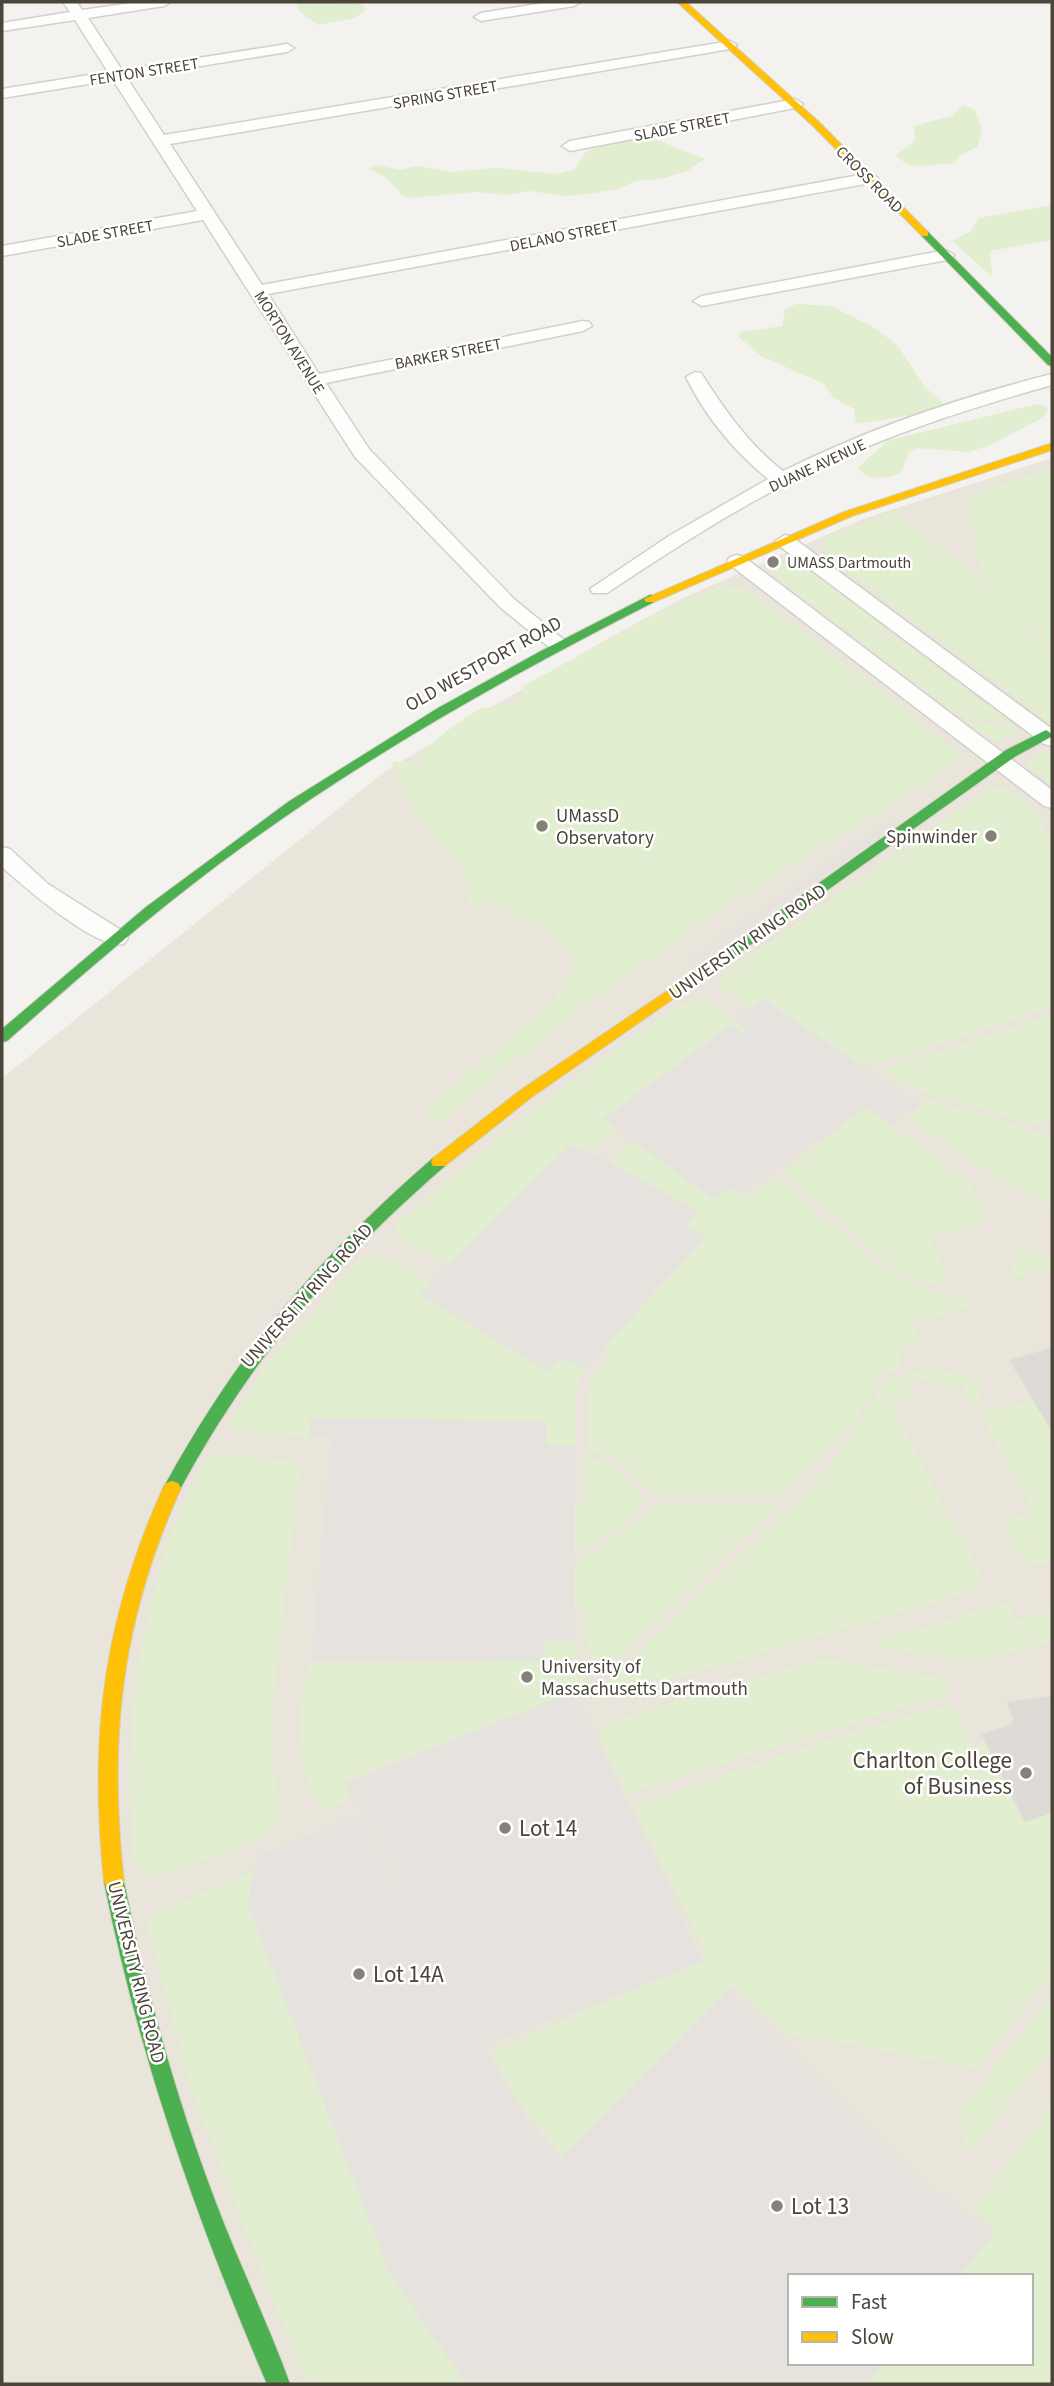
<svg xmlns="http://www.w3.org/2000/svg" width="1054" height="2386" viewBox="0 0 1054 2386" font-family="'Source Sans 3',sans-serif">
  <rect width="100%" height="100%" fill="#f4f2ee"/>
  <!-- education -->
  <path fill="#eae5da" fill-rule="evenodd" d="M1052 458V2384H2V1078L384 772 591 648 683 598 863 519ZM790 2276H1031V2363H790Z"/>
  <!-- green -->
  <g fill="#e1eecf">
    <polygon points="295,2 361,4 364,5 365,11 355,18 318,25 300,12"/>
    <path d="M963 105 975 110 982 130 978 146 958 157 954 164C933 162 912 174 896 155L915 140 914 126 952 116Z"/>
    <polygon points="638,137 660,141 705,159 687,171 661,179 636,181 618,189 588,194 566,196 529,191 506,195 477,192 409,198 403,196 389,180 369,168 377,165 400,170 418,166 451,172 496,168 557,174 574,170 585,153 597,147"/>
    <polygon points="1052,205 1052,240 990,251 992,277 952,241 971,231 979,218"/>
    <polygon points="796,304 831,306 873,327 897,345 925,387 944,404 913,415 856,424 854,409 834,398 824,384 761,356 738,336 741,332 782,326 785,309"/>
    <path d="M1038 404 1046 406 1048 411 1042 418 990 445 969 452 916 448 908 454 902 472C889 478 866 483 858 467L889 440Z"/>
    <polygon points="1052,469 1052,645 1020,618 1052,650 1052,724 835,562 823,546 825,538 894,511 991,587 981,571 973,529 967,518 968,501 986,490"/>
    <path d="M776 560C806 558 860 610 885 628L883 636 845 629 778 579 770 566Z"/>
    <path d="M720 586 743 588 759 598 963 756 946 770 715 913 588 1003 431 1128 429 1107 552 1003 576 963 553 933 493 904 469 907 465 888 473 885 397 786 399 770 390 762 423 763 417 756C424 748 472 711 480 709 495 706 505 707 519 701L523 686 665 609Z"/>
    <polygon points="847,631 885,639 888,631 1002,716 1004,721 963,718"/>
    <polygon points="1007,719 1017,728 1009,735 1002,734 1006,738 996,742 966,721 1004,725 1007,724"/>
    <polygon points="1042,751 1052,753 1052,786 1026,765"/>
    <path d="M992 787C1020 786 1035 813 1048 835L1052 834V1007L873 1065 868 1061 861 1065 764 1000 750 1008 721 988 719 981 725 974Z"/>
    <polygon points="705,1000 749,1032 744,1033 731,1025 603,1118 616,1128 588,1151 570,1145 462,1274 397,1236 396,1228 403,1219 534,1109 669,1012 685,1003"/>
    <polygon points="1052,1015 1052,1120 1038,1126 924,1092 881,1070"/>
    <polygon points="929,1099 1052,1137 1052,1205 994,1176 908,1117"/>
    <polygon points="866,1108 969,1182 982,1203 973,1206 982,1207 984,1220 957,1236 952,1231 930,1237 950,1284 940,1286 896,1271 783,1172"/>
    <polygon points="633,1141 730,1188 745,1199 776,1177 895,1278 968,1303 972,1307 911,1323 922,1343 903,1345 898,1370 882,1375 854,1423 781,1495 653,1495 630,1470 612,1458 587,1450 590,1383 612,1354 605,1347 706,1237 685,1225 697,1211 611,1163"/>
    <polygon points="1020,1247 1052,1259 1052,1268 1009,1279"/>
    <polygon points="376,1253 430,1282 421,1296 547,1371 563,1358 584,1369 576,1391 575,1446 546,1445 546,1421 310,1418 309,1436 236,1432 229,1422 270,1361 357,1262"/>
    <polygon points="935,1366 984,1386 978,1391 982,1398 972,1403 961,1383 939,1389 937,1385 917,1377 909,1392 912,1396 890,1403 949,1515 937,1519 906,1463 938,1526 941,1525 938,1521 950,1518 981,1573 974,1591 597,1701 599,1690 790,1509 839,1455 886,1380 903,1375 893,1398 905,1374"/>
    <polygon points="1032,1400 1052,1427 1052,1545 1047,1547 1029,1540 1012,1545 1007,1533 1013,1518 1027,1514 1026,1511 1032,1509 981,1415"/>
    <path d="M222 1454 292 1461 300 1472 271 1717V1753L282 1816 277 1827 254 1841 165 1875 146 1874 134 1864C125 1771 129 1684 154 1594 159 1575 162 1555 169 1537 180 1511 193 1485 205 1459Z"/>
    <path d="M590 1458C613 1463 633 1479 642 1500 636 1520 593 1544 575 1551L574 1504 586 1502V1459Z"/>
    <polygon points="660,1503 780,1503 598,1677 584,1636 586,1606 574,1605 574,1565"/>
    <path d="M1030 1542 1052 1548V1561C1034 1567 1023 1564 1013 1547Z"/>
    <polygon points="1006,1602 1018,1621 1052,1612 1052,1641 989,1658 953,1659 874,1647 872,1643"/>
    <path d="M573 1641 585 1688 344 1781 348 1802 326 1809C293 1794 298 1690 309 1663L546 1661V1642Z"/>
    <polygon points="830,1659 935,1677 944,1680 950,1693 627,1794 600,1740 603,1726 620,1719 815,1660"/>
    <polygon points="951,1704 974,1748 984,1742 1021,1819 1025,1822 1052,1813 1052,1976 996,2040 980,2067 969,2068 826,2040 788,2036 732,1984 561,2156 516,2097 491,2052 708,1958 633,1806 853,1732"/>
    <polygon points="254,1871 247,1903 390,2274 466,2384 310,2384 273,2301 192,2091 147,1925 153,1914"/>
    <polygon points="1052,1997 1052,2049 970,2151 963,2147 961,2109"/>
    <polygon points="1052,2106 1052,2384 861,2384 878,2363 1031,2363 1031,2276 952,2276 994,2227 973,2209"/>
  </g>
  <!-- parking -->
  <g fill="#e6e3df">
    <polygon points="896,817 902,821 698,961 686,963"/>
    <polygon points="764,999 920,1106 892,1124 867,1106 742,1193 733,1186 714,1200 603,1119 731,1025 744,1033 748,1032 734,1019"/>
    <polygon points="570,1145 611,1163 698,1211 685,1225 706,1236 584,1369 560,1357 547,1371 421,1295 421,1292"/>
    <polygon points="310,1418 547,1421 546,1445 575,1446 574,1640 544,1640 543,1661 312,1658 331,1437 309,1436"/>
    <polygon points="575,1691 703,1962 482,2046 526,2119 574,2173 563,2155 729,1989 914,2175 995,2234 959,2276 790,2276 790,2363 885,2363 867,2384 466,2384 390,2274 247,1903 257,1856 359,1815 443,1972 347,1784"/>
  </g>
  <!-- building -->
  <g fill="#dedbd6">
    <polygon points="1052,1348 1052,1432 1009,1360"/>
    <polygon points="1052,1696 1052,1813 1025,1822 981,1734 1009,1725 1013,1720 1007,1702"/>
  </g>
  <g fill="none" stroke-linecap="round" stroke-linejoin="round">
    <defs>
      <g id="street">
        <polygon points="63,2 77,2 82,10 138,2 171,2 164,6 88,18 122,70 287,44 294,48 287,52 127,78 164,135 730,41 737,45 730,49 170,144 262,285 870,173 878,178 870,183 268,294 319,374 583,321 589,322 592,326 583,331 326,383 369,449 514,599 564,640 567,644 564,648 550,648 500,607 355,457 203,220 2,256 2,246 197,211 113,80 2,98 2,89 108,72 75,20 2,31 2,23 70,12"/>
        <polygon points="549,2 581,2 574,6 481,21 474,17 481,13"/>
        <polygon points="795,99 803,104 800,107 570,151 562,146 570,141"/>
        <polygon points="946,250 954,255 952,259 702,306 693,301 702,296"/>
        <path d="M695 372 701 373C725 410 747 443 783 471 868 429 960 397 1052 374V385C970 408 889 434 812 471 741 505 673 549 607 593H593L590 589 669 536 768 479C734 451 705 416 686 377Z"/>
        <polygon points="785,535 792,537 1052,729 1052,746 1044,744 778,545 775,541"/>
        <polygon points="737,555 744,557 1052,790 1052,808 1044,806 730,565 727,561 730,557"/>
        <path d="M2 847 10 849 48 884 124 932 128 938 124 944C98 951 23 886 2 867Z"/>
      </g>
      <g id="fast">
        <polygon points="922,232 928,232 1052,357 1052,366 1048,365 922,236"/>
        <path d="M650 595 654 596V602C514 673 377 750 249 842 164 903 85 972 7 1041L2 1042V1029L146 907 288 802 438 708 541 651Z"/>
        <polygon points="1046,730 1052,734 1051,737 1016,756 722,965 712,965 710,962 712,959 1006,750"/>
        <path d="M439 1156 447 1162 445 1166C329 1267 251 1358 178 1493L172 1495 166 1493 163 1488 166 1483C240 1349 318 1258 433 1158Z"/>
        <path d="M114 1872 121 1875 124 1882C146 1991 176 2098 216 2203 239 2264 268 2323 290 2384H267C197 2221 139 2057 104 1882L107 1875Z"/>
      </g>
      <g id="slow">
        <polygon points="677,2 686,2 819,122 928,232 928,236 922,236 813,126"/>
        <polygon points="1052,443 1052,450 852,516 654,602 646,602 644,599 844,512"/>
        <polygon points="717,957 724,962 722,965 532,1097 445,1166 433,1166 431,1162 433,1158 522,1089"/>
        <path d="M172 1481 178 1483 181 1488C121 1621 108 1738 124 1882L121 1889 114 1892 107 1889 104 1882C89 1738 103 1621 163 1488L166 1483Z"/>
      </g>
    </defs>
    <!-- street casing -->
    <use href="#street" stroke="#d2d0cb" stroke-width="3"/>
    <!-- fast casing -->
    <use href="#fast" stroke="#d3cfc5" stroke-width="2"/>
    <!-- slow casing -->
    <use href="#slow" stroke="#d3cfc5" stroke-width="2"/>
    <!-- street -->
    <use href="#street" fill="#fdfdfc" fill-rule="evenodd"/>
    <!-- fast -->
    <use href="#fast" fill="#4caf50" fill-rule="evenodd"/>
    <!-- slow -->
    <use href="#slow" fill="#ffc107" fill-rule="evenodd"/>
  </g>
  <!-- markers -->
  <g fill="#868178" stroke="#fff" stroke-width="2.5">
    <circle cx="773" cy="562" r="7"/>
    <circle cx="542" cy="826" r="7"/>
    <circle cx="991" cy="836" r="7"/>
    <circle cx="527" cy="1677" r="7"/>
    <circle cx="1026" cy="1773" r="7"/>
    <circle cx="505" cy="1828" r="7"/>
    <circle cx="359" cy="1974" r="7"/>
    <circle cx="777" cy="2206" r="7"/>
  </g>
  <g text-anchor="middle" stroke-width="5" stroke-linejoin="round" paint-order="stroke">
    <!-- far-street labels -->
    <g font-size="16" fill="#4b4439" stroke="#fff">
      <text transform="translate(144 71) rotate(-9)" y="6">FENTON STREET</text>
      <text transform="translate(445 94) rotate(-10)" y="6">SPRING STREET</text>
      <text transform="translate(682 126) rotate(-11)" y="6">SLADE STREET</text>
      <text transform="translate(870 179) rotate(45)" y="6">CROSS ROAD</text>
      <text transform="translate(105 233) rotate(-10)" y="6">SLADE STREET</text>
      <text transform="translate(564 235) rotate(-11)" y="6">DELANO STREET</text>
      <text transform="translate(290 342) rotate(58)" y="6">MORTON AVENUE</text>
      <text transform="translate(448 353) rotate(-11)" y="6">BARKER STREET</text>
      <text transform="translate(817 465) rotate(-25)" y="6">DUANE AVENUE</text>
    </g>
    <!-- far-poi labels -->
    <g font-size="16" fill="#4b4439" stroke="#fff" text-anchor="start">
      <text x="787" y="568">UMASS Dartmouth</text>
    </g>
    <!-- street labels -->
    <g font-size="19" fill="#4b4439" stroke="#fff">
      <text transform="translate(483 663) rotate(-29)" y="7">OLD WESTPORT ROAD</text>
      <text transform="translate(747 941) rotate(-35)" y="7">UNIVERSITY RING ROAD</text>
      <text transform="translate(306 1295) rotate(-48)" y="7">UNIVERSITY RING ROAD</text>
      <text transform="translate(137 1972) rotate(76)" y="7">UNIVERSITY RING ROAD</text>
    </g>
    <!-- poi labels -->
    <g font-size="19" fill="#4b4439" stroke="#fff" text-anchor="start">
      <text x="556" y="822">UMassD<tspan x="556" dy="22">Observatory</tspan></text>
      <text x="977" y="843" text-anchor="end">Spinwinder</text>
      <text x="541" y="1673">University of<tspan x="541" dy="22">Massachusetts Dartmouth</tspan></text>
    </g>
    <!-- near-poi labels -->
    <g font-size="23" fill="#4b4439" stroke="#fff" text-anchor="start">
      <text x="1012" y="1768" text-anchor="end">Charlton College<tspan x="1012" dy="26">of Business</tspan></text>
      <text x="519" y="1836">Lot 14</text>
      <text x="373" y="1982">Lot 14A</text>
      <text x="791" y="2214">Lot 13</text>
    </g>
  </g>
  <!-- border -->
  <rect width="1054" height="2386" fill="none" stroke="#4b4439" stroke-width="7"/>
  <!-- legend -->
  <rect x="788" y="2274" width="245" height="91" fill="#ffffff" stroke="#b7b4b0" stroke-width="2"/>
  <rect x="802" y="2297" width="35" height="10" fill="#4caf50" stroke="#b7b4b0" stroke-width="2"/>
  <text x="851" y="2309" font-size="21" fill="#4b4439">Fast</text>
  <rect x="802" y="2332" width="35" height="10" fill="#ffc107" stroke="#b7b4b0" stroke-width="2"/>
  <text x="851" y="2344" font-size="21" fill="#4b4439">Slow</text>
</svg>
